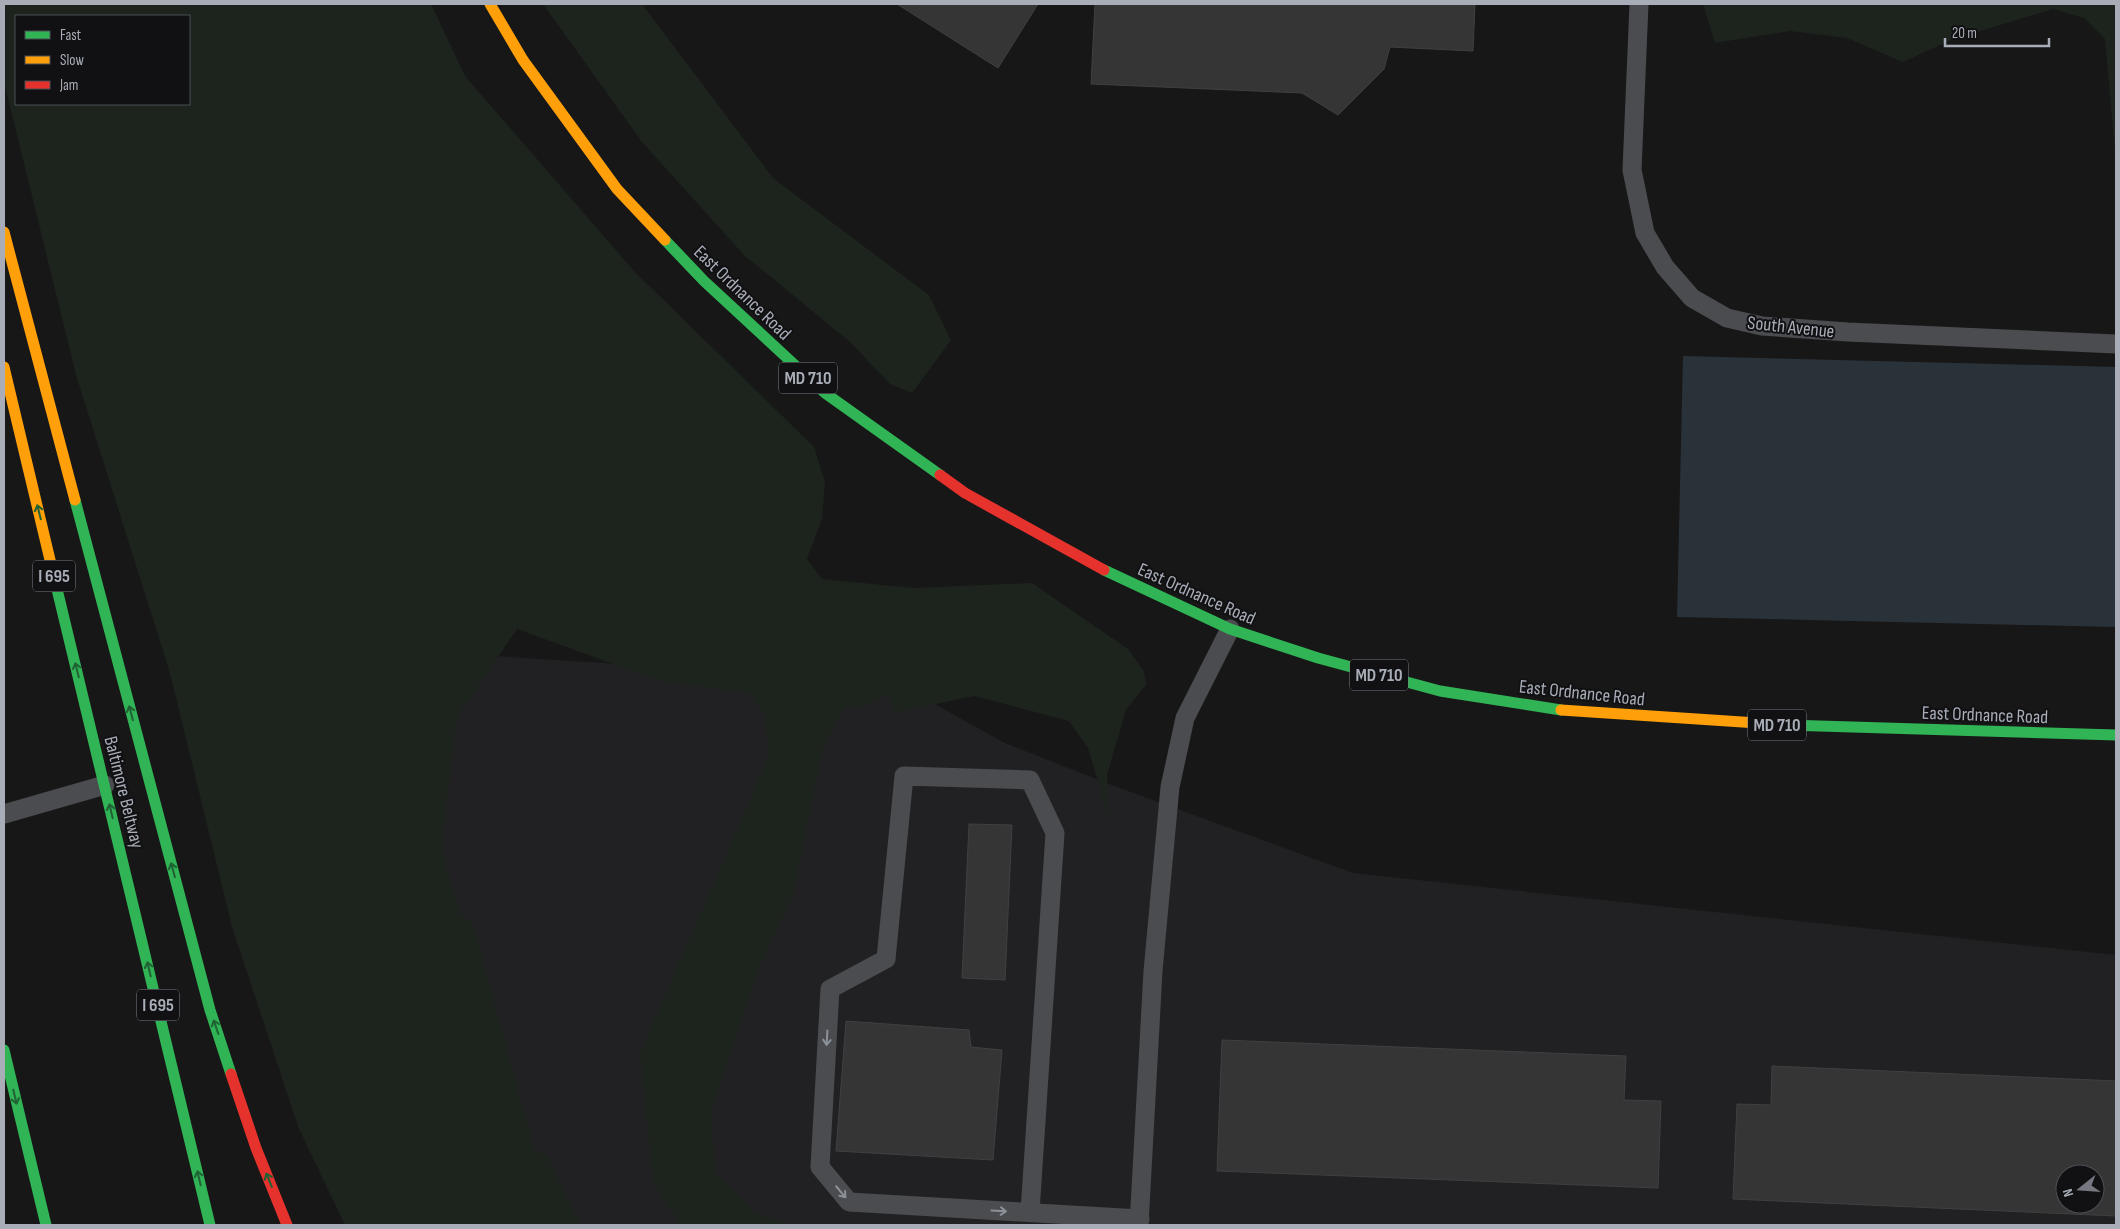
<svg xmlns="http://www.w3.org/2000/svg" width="2120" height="1229" viewBox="0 0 2120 1229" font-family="'Sofia Sans Condensed',sans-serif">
  <rect width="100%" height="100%" fill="#171717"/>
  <!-- built -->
  <path fill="#212123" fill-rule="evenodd" d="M349 647 893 681 1005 743 1109 784 1353 873 2116 955V1225H541ZM2065 1174H2095V1204H2065Z"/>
  <!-- green -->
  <g fill="#1d241e" fill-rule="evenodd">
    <path d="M4 4H431L465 76 634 271 814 447 825 482 822 519 807 559 822 579 913 588 1032 583 1128 649 1144 671 1146 685 1126 710 1107 775 1109 818 1088 748 1069 721 974 696 897 712 887 695 858 709 845 706 823 749 792 899 760 965 712 1111 714 1172 755 1214 794 1225H681L653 1182 640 1053 768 758 766 717 748 693 660 681 517 629 457 717 441 848 460 913 473 923 534 1149 547 1156 581 1225H345L299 1129 232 927 170 673 76 375 4 82ZM16 16H189V104H16Z"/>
    <polygon points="543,4 642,4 773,178 929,295 951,340 912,393 890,384 849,341 744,255 642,142"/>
    <polygon points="1703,4 2116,4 2116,163 2105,39 2084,18 2053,9 1951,40 1903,62 1847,38 1790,31 1715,43"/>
  </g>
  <!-- water -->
  <polygon fill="#2a3239" points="1683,356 2116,367 2116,627 1677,617"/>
  <!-- building -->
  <g fill="#353536" stroke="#3f4043" fill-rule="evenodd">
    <polygon points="897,4 1038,4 998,68"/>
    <polygon points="1095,4 1475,4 1473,51 1390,47 1384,69 1338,115 1302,93 1091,84"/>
    <polygon points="969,824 1012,825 1005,980 962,978"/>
    <polygon points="846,1021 969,1030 971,1047 1002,1050 993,1160 836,1151"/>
    <polygon points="1222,1040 1626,1056 1624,1100 1661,1101 1658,1188 1217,1171"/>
    <path d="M1772 1066 2116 1081V1216L1733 1199 1737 1104 1771 1105ZM2065 1174H2095V1204H2065Z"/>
  </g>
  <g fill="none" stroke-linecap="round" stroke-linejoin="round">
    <!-- lane -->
    <g stroke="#4b4c50" stroke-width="19">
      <polyline points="1639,4 1632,170 1645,233 1665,267 1692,298 1727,318 1762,326 1848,332 2116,344"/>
      <polyline points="4,814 105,785"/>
      <polyline points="1030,1212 1055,833 1030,780 904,776 886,959 830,989 820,1167 849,1202 1140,1219"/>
      <polyline points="1139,1225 1153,971 1170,787 1185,718 1230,629"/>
    </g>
    <!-- fast -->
    <g stroke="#30b455" stroke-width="11">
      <polyline points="665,240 704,281 825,393 940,475"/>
      <polyline points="75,500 210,1010 231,1074"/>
      <polyline points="1104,570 1230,629 1318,658 1440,691 1561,710"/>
      <polyline points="56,585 210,1225"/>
      <polyline points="1786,725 2116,735"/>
      <polyline points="4,1050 46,1225"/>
    </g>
    <!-- slow -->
    <g stroke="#ff9f0a" stroke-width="11">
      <polyline points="490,4 523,60 617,189 665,240"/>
      <polyline points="4,232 75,500"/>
      <polyline points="4,367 56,585"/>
      <polyline points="1561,710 1786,725"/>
    </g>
    <!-- jam -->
    <g stroke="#e5322d" stroke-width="11">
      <polyline points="940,475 965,493 1104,570"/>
      <polyline points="231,1074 256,1148 287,1225"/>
    </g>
  </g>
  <!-- one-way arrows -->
  <defs><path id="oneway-shaft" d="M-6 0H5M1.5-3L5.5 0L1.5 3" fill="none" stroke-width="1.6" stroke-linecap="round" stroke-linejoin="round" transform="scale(1.25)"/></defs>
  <g stroke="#206234">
    <use href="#oneway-shaft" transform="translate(39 512) rotate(-104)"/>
    <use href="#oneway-shaft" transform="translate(77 670) rotate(-104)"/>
    <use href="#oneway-shaft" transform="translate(131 713) rotate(-105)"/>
    <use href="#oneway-shaft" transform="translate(111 811) rotate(-103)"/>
    <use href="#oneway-shaft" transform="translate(173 870) rotate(-105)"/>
    <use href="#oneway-shaft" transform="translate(149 969) rotate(-103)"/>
    <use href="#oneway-shaft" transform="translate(216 1027) rotate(-109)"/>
    <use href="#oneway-shaft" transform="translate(15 1097) rotate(77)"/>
    <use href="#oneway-shaft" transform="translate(199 1178) rotate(-103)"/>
    <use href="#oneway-shaft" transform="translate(269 1180) rotate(-112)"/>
  </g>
  <g stroke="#8c9099">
    <use href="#oneway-shaft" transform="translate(827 1038) rotate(93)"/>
    <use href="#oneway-shaft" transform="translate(841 1192) rotate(50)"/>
    <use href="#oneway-shaft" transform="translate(999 1211) rotate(3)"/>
  </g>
  <g text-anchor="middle" stroke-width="4" stroke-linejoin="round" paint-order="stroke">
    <!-- shield labels -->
    <g fill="#111113" stroke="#7b7e86" stroke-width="1">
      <rect x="779" y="362.5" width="58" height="31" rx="4"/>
      <rect x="33" y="560.5" width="42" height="31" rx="4"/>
      <rect x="1350" y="659.5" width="58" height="31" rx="4"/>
      <rect x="1748" y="709.5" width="58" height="31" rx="4"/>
      <rect x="137" y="989.5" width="42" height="31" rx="4"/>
    </g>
    <g font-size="18" font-weight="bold" fill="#a8adb8">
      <text x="808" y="384">MD 710</text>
      <text x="54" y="582">I 695</text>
      <text x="1379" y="681">MD 710</text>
      <text x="1777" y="731">MD 710</text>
      <text x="158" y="1011">I 695</text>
    </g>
    <!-- street labels -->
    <g font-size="19" fill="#a8adb8" stroke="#111113">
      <text transform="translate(743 292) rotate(44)" y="7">East Ordnance Road</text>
      <text transform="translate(1791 326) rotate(6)" y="7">South Avenue</text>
      <text transform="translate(1197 593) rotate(24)" y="7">East Ordnance Road</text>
      <text transform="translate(1582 692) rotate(6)" y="7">East Ordnance Road</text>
      <text transform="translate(1985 714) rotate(2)" y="7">East Ordnance Road</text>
      <text transform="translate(125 792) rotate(76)" y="7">Baltimore Beltway</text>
    </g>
  </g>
  <!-- border -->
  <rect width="2120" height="1229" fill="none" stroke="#a8adb8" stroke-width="10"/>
  <!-- legend -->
  <rect x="15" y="15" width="175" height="90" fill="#111113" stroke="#4d4f55"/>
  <rect x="25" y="31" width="25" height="8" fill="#30b455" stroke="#4d4f55"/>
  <text x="60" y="40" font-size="15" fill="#a8adb8">Fast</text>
  <rect x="25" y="56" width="25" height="8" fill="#ff9f0a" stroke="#4d4f55"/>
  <text x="60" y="65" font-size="15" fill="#a8adb8">Slow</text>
  <rect x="25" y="81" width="25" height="8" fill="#e5322d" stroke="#4d4f55"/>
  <text x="60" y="90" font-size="15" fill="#a8adb8">Jam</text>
  <!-- north arrow -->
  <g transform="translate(2080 1189) rotate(253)"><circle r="24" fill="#111113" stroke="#4d4f55"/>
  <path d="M0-4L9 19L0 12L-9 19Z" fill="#757880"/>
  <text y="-8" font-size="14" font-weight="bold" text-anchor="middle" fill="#a8adb8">N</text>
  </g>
  <!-- scale -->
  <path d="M1945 38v8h104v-8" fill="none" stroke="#a8adb8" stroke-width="2.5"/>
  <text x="1952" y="38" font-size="15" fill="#a8adb8" stroke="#111113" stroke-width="4" paint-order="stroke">20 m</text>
</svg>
